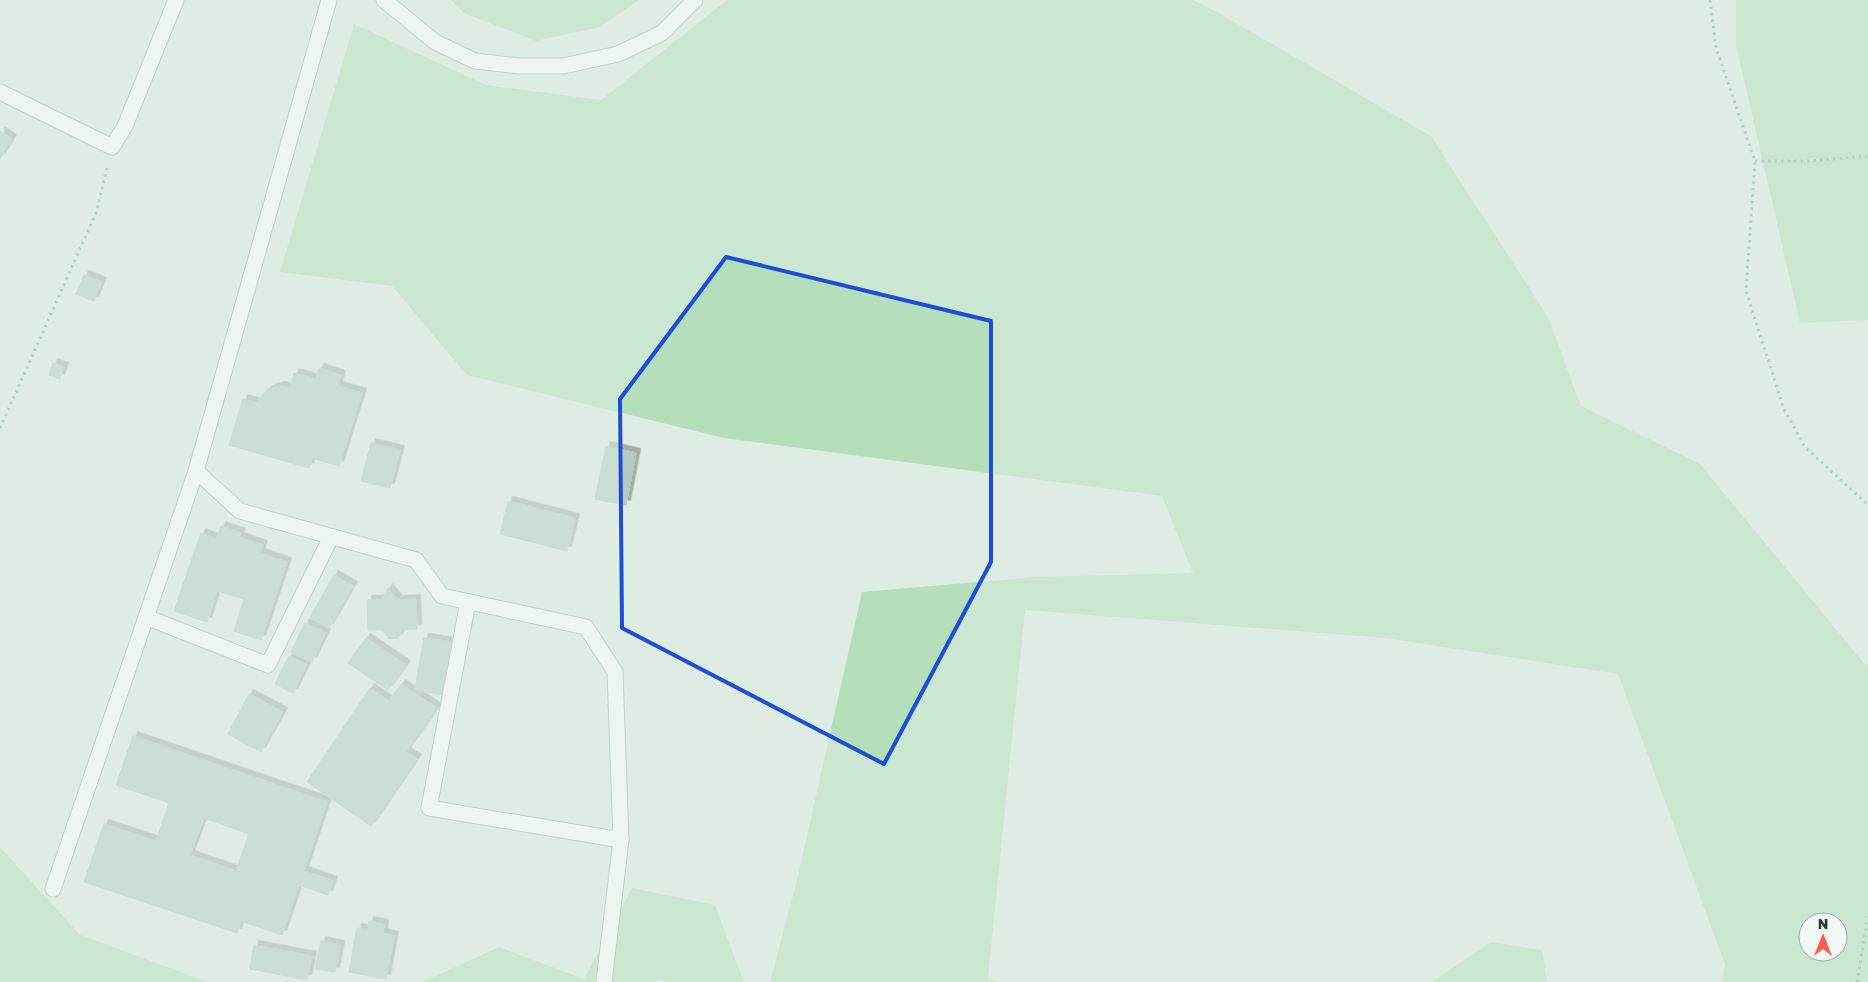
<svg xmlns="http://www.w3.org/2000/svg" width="1868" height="982" viewBox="0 0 1868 982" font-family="'Golos Text',sans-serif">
  <defs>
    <filter id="shadow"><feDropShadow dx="4.5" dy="-4.5" stdDeviation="0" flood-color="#0004"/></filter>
  </defs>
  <rect width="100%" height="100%" fill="#dfece4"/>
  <!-- green -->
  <g fill="#b5dfba" fill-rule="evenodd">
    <polygon points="451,0 639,0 600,27 536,41 464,13"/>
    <path d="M727 0H1193L1217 12 1431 136 1548 317 1581 406 1700 464 1868 668V982H1722L1725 964 1618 674 1385 638 1025 610 988 979 1001 982H770L797 880 862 592 1034 577 1193 573 1162 496 724 438 467 375 392 286 280 272 354 24 486 85 601 100ZM1808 922H1838V952H1808Z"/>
    <polygon points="1736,0 1868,0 1868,320 1800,323 1736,45"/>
    <polygon points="0,847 80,935 208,982 0,982"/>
    <polygon points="632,888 715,905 744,982 669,982 657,979 656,982 423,982 499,947 584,979"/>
    <polygon points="1491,942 1542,950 1547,982 1432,982"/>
  </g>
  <!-- building -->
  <g fill="#b7cabf" stroke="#b1c6ba" fill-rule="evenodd" filter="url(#shadow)">
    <polygon points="0,131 12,139 0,159"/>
    <polygon points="84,275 102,282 94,301 76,294"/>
    <polygon points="53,363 64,367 60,379 49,375"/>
    <polygon points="319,368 341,375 338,386 362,393 339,466 312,458 309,468 229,445 243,399 257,403 262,395 270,389 280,386 290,388 294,373 316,379"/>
    <polygon points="371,443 400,450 390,488 361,481"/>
    <polygon points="606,446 636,453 626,505 595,499"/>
    <polygon points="508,501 575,518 567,551 500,534"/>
    <polygon points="221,526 241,533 239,537 263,545 260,553 287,562 261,640 234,631 244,599 217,591 207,622 174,611 201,533 216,539"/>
    <polygon points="334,575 353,586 329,628 310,617"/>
    <polygon points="388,588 398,600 416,599 417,629 403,629 398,638 389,639 383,630 368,630 367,600 381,600"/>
    <polygon points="305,623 326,633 312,662 291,652"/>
    <polygon points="366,638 406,665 388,690 348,663"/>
    <polygon points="424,638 453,642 444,695 415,690"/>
    <polygon points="289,656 307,665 293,693 275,684"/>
    <polygon points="401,684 437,708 406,752 417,759 371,826 307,782 370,688 389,701"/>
    <polygon points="249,694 283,712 261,752 228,734"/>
    <path d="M133 736 327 802 304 871 333 881 328 895 299 885 282 935 241 921 237 933 84 882 104 824 156 841 169 803 116 785ZM204 818 249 834 236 871 190 855Z"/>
    <polygon points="369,921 384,924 383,933 394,936 386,979 349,972 357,928 367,930"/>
    <polygon points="321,941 340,945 335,972 315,969"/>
    <polygon points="254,945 312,956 307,980 250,969"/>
  </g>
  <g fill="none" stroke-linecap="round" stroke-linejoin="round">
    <defs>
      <g id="lane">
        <polyline points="0,92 112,147 125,126 176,0"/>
        <polyline points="196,471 240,511 416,560 442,596 586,627 615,672 621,840 604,982"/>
        <polyline points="468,602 429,808 621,840"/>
        <polyline points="146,617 268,665 331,537"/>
        <polyline points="53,889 196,471 329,0"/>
      </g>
      <polyline id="secondary" points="384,0 435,42 475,61 519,66 563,66 618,54 662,33 695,0"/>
    </defs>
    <!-- lane casing -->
    <use href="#lane" stroke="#a1b4aa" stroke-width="17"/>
    <!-- secondary casing -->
    <use href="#secondary" stroke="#9fbcad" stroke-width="17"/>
    <!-- path -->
    <g stroke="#7cb399" stroke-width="3" stroke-dasharray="2.5 4" stroke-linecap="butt">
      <polyline points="1710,0 1716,48 1755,161 1746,291 1784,409 1805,447 1868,505"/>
      <polyline points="1755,161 1809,161 1868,156"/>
      <polyline points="0,428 96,213 107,168"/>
      <polyline points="1857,982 1868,916"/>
    </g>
    <!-- lane -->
    <use href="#lane" stroke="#fff" stroke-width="15"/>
    <!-- secondary -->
    <use href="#secondary" stroke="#fff" stroke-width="15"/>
  </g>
  <!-- marked area -->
  <path d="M0 0H1868V982H0ZM726 257 991 321V562L884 764 622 628 620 399Z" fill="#dfece4" fill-opacity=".55" fill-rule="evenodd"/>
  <path fill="none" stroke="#1d4ed8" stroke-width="4" stroke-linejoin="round" d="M726 257 991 321V562L884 764 622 628 620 399Z"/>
  <!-- north arrow -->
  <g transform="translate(1823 937)"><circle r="24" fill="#eff8f2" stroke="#9bada4"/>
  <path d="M0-4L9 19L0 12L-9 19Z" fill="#ff5a4a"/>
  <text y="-8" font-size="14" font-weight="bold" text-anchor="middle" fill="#1e3d30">N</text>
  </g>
</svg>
